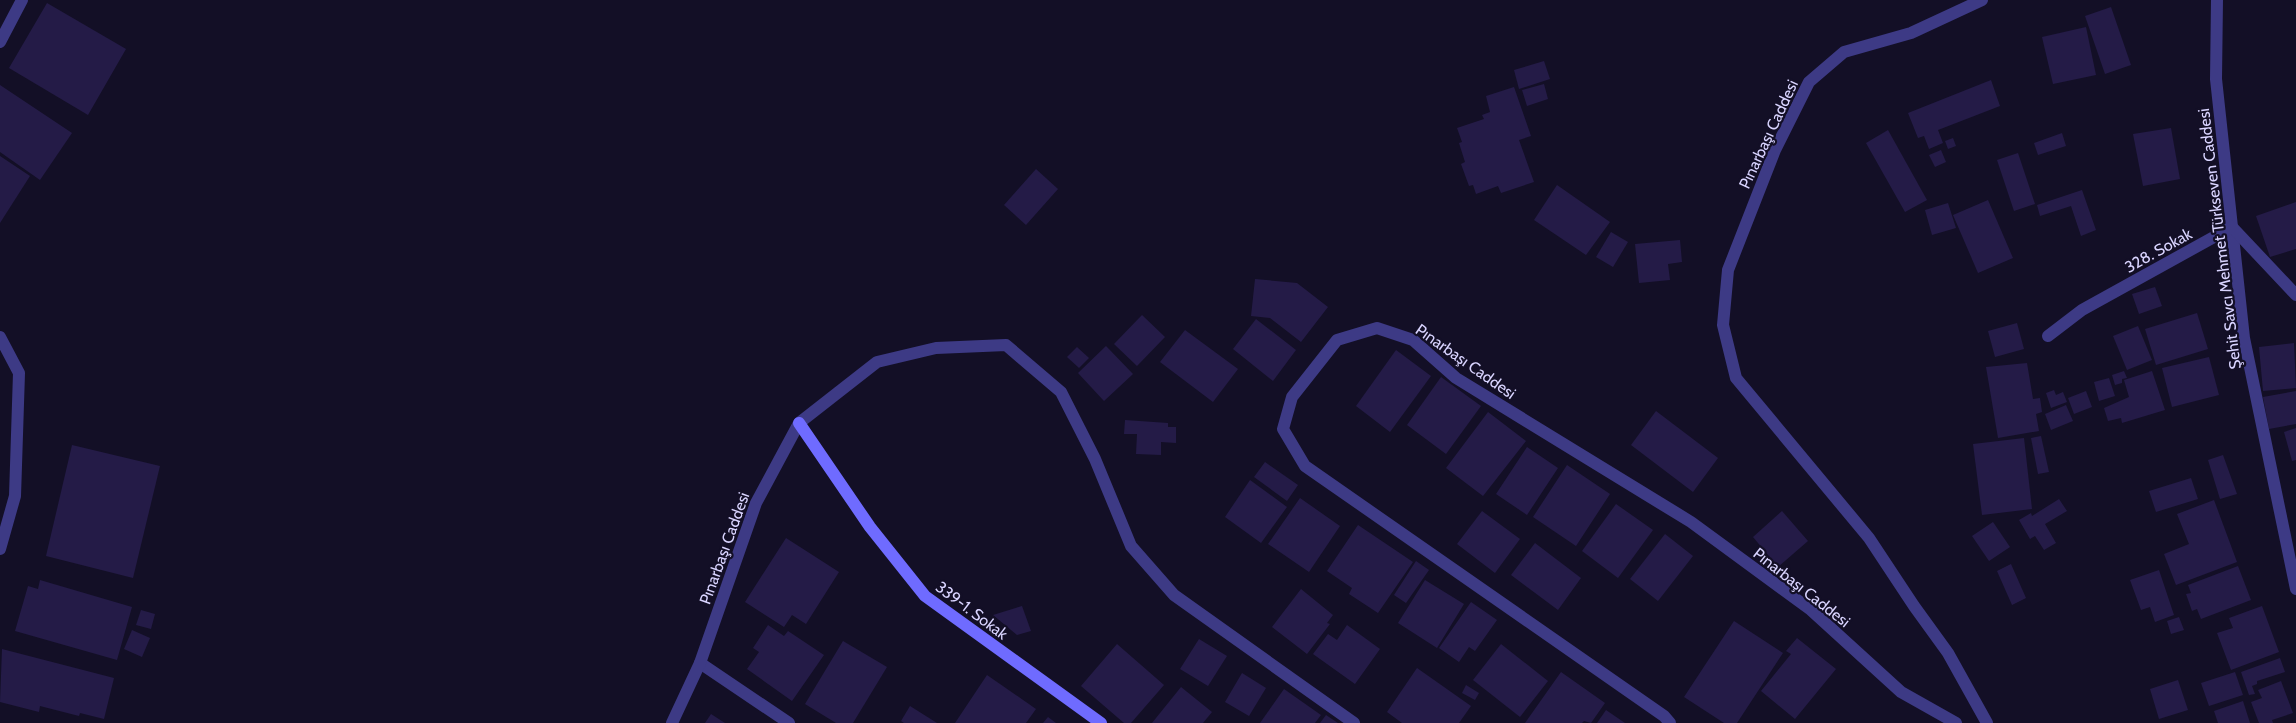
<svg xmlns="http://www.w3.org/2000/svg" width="2296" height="723" viewBox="0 0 2296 723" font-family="Cabin,sans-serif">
  <rect width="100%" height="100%" fill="#130f26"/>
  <!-- building -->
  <g fill="#241b47">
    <polygon points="47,3 126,49 88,115 9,68"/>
    <polygon points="2111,7 2131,65 2105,74 2085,16"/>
    <polygon points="2086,27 2096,75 2053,84 2042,37"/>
    <polygon points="1544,61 1550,79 1519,89 1514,70"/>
    <polygon points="1991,80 2000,106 1938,130 1943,143 1929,149 1924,136 1918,138 1908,113"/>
    <polygon points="1544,84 1548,99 1527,106 1522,90"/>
    <polygon points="0,85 72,133 40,180 0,152"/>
    <polygon points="1514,87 1531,136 1519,140 1534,182 1501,193 1498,186 1476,194 1473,185 1469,186 1461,164 1465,162 1459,143 1462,142 1457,128 1484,119 1482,115 1490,112 1486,96"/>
    <polygon points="2171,128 2180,179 2143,186 2133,134"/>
    <polygon points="1888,130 1927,200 1905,212 1866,143"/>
    <polygon points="2062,133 2066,146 2038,155 2034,143"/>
    <polygon points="1953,138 1956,146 1948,149 1945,141"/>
    <polygon points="1941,150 1946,162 1935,167 1929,155"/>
    <polygon points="2018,153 2035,204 2014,211 1997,160"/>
    <polygon points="0,156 30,176 0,223"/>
    <polygon points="1036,169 1058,189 1026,225 1004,205"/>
    <polygon points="1557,185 1610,222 1586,255 1534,220"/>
    <polygon points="2082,190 2096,230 2081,236 2071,206 2040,216 2037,205"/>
    <polygon points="1988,200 2013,258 1978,273 1953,215"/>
    <polygon points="2296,202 2296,249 2270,257 2256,216"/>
    <polygon points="1948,203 1956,228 1932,235 1925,210"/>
    <polygon points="1611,232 1628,242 1613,267 1596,257"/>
    <polygon points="1680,240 1682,262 1668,264 1670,280 1639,283 1635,244"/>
    <polygon points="1255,279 1297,283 1328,307 1301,342 1270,318 1251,316"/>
    <polygon points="2155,287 2162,306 2139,314 2132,294"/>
    <polygon points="2197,313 2208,349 2156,365 2145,329"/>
    <polygon points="1142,315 1165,337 1137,366 1114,344"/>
    <polygon points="1256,319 1296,350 1273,381 1233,349"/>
    <polygon points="2017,323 2024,349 1995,357 1988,331"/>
    <polygon points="2138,326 2152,360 2127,370 2113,336"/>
    <polygon points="1185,330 1238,369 1213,402 1160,362"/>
    <polygon points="2294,343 2296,388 2263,391 2259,347"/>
    <polygon points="1106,346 1133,374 1104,401 1078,373"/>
    <polygon points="1077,347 1089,358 1079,368 1067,357"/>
    <polygon points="1396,350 1431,376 1390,432 1356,406"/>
    <polygon points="2209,357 2219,395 2172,407 2162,368"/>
    <polygon points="2027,363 2033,399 2040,398 2042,412 2036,414 2039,431 1998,438 1986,367"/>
    <polygon points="2124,371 2127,378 2122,379 2122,383 2115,385 2112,375"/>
    <polygon points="2152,371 2165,410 2122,423 2121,418 2108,421 2104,408 2129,397 2124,380"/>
    <polygon points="1441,377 1481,406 1446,454 1407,425"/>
    <polygon points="2109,378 2115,396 2099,401 2094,382"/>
    <polygon points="2054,390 2056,395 2063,392 2067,402 2051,408 2046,393"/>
    <polygon points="2086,391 2092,407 2074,414 2068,398"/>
    <polygon points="2296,391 2296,424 2269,429 2263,397"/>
    <polygon points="2066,405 2073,421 2051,430 2045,414"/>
    <polygon points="1656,411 1718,458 1693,492 1631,445"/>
    <polygon points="1488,412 1526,441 1483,496 1446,468"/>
    <polygon points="1125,420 1168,423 1168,427 1176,427 1176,443 1161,442 1161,455 1136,454 1137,434 1124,434"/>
    <polygon points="2296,428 2296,460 2292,461 2284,432"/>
    <polygon points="2041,436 2049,472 2038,474 2031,438"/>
    <polygon points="2024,438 2032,509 1982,515 1973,444"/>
    <polygon points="72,445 160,466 133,578 46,556"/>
    <polygon points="1527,447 1558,468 1527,515 1496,494"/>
    <polygon points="2223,455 2237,494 2220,499 2208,460"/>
    <polygon points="1265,462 1298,485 1287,501 1254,477"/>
    <polygon points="1567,465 1610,494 1576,546 1533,517"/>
    <polygon points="2191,478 2198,499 2156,512 2149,491"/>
    <polygon points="1250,480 1287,507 1261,543 1225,517"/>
    <polygon points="1300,498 1340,526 1309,572 1268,544"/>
    <polygon points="2059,499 2067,511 2045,524 2056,543 2044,550 2035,536 2030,539 2019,520 2031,513 2032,516"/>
    <polygon points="2214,500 2237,562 2176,585 2164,554 2189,544 2177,514"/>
    <polygon points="1616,504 1653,530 1618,578 1582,551"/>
    <polygon points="1482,511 1520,539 1495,573 1457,544"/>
    <polygon points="1782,511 1808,541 1778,567 1753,537"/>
    <polygon points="1993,522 2010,547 1989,561 1972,536"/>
    <polygon points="1358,525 1413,562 1378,613 1349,594 1352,588 1327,571"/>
    <polygon points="1665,534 1693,556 1658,601 1630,579"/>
    <polygon points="786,538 839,572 806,624 792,615 784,627 745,602"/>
    <polygon points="1535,543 1581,578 1558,610 1511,575"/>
    <polygon points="1416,561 1429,570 1406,603 1394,595"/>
    <polygon points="2011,564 2026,598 2012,605 1997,571"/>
    <polygon points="2238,566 2251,600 2201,619 2197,609 2192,611 2186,594 2191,593 2188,585"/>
    <polygon points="2159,570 2174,615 2155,622 2150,607 2141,610 2130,580"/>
    <polygon points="40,580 132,607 117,660 15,631 28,586 38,589"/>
    <polygon points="1425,580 1464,604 1437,648 1398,623"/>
    <polygon points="1301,589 1333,615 1327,623 1330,624 1307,654 1272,627"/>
    <polygon points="1471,602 1497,620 1475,651 1469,647 1459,662 1439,648"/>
    <polygon points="1022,606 1031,631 1017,635 993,615"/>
    <polygon points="2262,606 2279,652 2231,670 2217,633 2233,628 2229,618"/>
    <polygon points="141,610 155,614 151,629 136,625"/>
    <polygon points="2179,617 2184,630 2171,634 2167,621"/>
    <polygon points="1734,621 1783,653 1737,723 1724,723 1684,697"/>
    <polygon points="768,625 784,636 788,631 824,655 792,701 747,669 759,652 753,648"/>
    <polygon points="1347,625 1380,649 1355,684 1313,654 1328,634 1337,640"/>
    <polygon points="132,630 150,638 142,657 124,649"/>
    <polygon points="1797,638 1836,669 1795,719 1761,691 1791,654 1786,651"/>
    <polygon points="1199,639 1227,656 1208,686 1180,669"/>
    <polygon points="843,641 887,667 853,723 836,723 805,704"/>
    <polygon points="1117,644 1164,685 1131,723 1124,723 1081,686"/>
    <polygon points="1501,644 1548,681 1520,717 1473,680"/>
    <polygon points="2,649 114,678 104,719 80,713 79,716 40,706 39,712 0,702"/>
    <polygon points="2280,658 2285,672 2257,681 2257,684 2252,686 2255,694 2249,695 2241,672"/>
    <polygon points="1417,668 1471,706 1459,723 1402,723 1387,712"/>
    <polygon points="1561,672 1605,703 1591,723 1584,721 1582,723 1525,723"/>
    <polygon points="2235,672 2243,695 2209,706 2201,683"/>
    <polygon points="1242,673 1266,688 1249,716 1225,702"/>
    <polygon points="987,675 1036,709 1026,723 955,723"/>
    <polygon points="2178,680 2188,710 2159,719 2150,689"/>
    <polygon points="2281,681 2293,713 2272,720 2273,723 2259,723 2251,702 2262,698 2258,690"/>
    <polygon points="1466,685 1479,693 1475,700 1462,693"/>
    <polygon points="1181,687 1212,712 1203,723 1152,723"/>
    <polygon points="1284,689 1321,715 1315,723 1260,723"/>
    <polygon points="2243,701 2250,723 2218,723 2214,711"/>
    <polygon points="910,706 937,723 904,723 901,721"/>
    <polygon points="1606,710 1625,723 1597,723"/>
    <polygon points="711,714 725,723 705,723"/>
    <polygon points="1326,715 1338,723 1320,723"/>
    <polygon points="1048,717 1056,723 1043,723"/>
  </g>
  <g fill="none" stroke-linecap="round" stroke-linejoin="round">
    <!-- street -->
    <g stroke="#3d3a85" stroke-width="12">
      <polyline points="1982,0 1911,33 1844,52 1809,82 1775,150 1728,270 1723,325 1736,378 1869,538 1914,606 1948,653 1987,723"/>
      <polyline points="2217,0 2216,79 2244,338 2296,589"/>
      <polyline points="0,42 22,0"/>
      <polyline points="2048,336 2082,310 2232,227 2296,295"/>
      <polyline points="0,337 19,373 15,496 0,549"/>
      <polyline points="700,663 789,723"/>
      <polyline points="672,723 700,663 756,503 799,423 877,362 936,348 1006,345 1061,392 1095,459 1131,546 1174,595 1354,723"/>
      <polyline points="1670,723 1664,716 1305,466 1283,429 1292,397 1337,340 1377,328 1413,340 1456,378 1691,522 1811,610 1901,692 1956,723"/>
    </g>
    <!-- secondary -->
    <polyline stroke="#6f6bff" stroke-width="12" points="799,423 870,527 925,596 1101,723"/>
  </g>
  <g text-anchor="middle" stroke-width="4.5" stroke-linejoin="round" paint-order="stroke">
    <!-- street labels -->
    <g font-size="16" fill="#d9d4ff" stroke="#130f26">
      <text transform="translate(1768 134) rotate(-65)" y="6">Pınarbaşı Caddesi</text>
      <text transform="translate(2219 239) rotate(-97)" y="6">Şehit Savcı Mehmet Türkseven Caddesi</text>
      <text transform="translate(2158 250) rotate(-29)" y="6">328. Sokak</text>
      <text transform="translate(1466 361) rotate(35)" y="6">Pınarbaşı Caddesi</text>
      <text transform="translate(724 548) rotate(-70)" y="6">Pınarbaşı Caddesi</text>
      <text transform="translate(1802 587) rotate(38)" y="6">Pınarbaşı Caddesi</text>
      <text transform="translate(972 610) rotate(37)" y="6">339-1. Sokak</text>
    </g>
  </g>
</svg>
